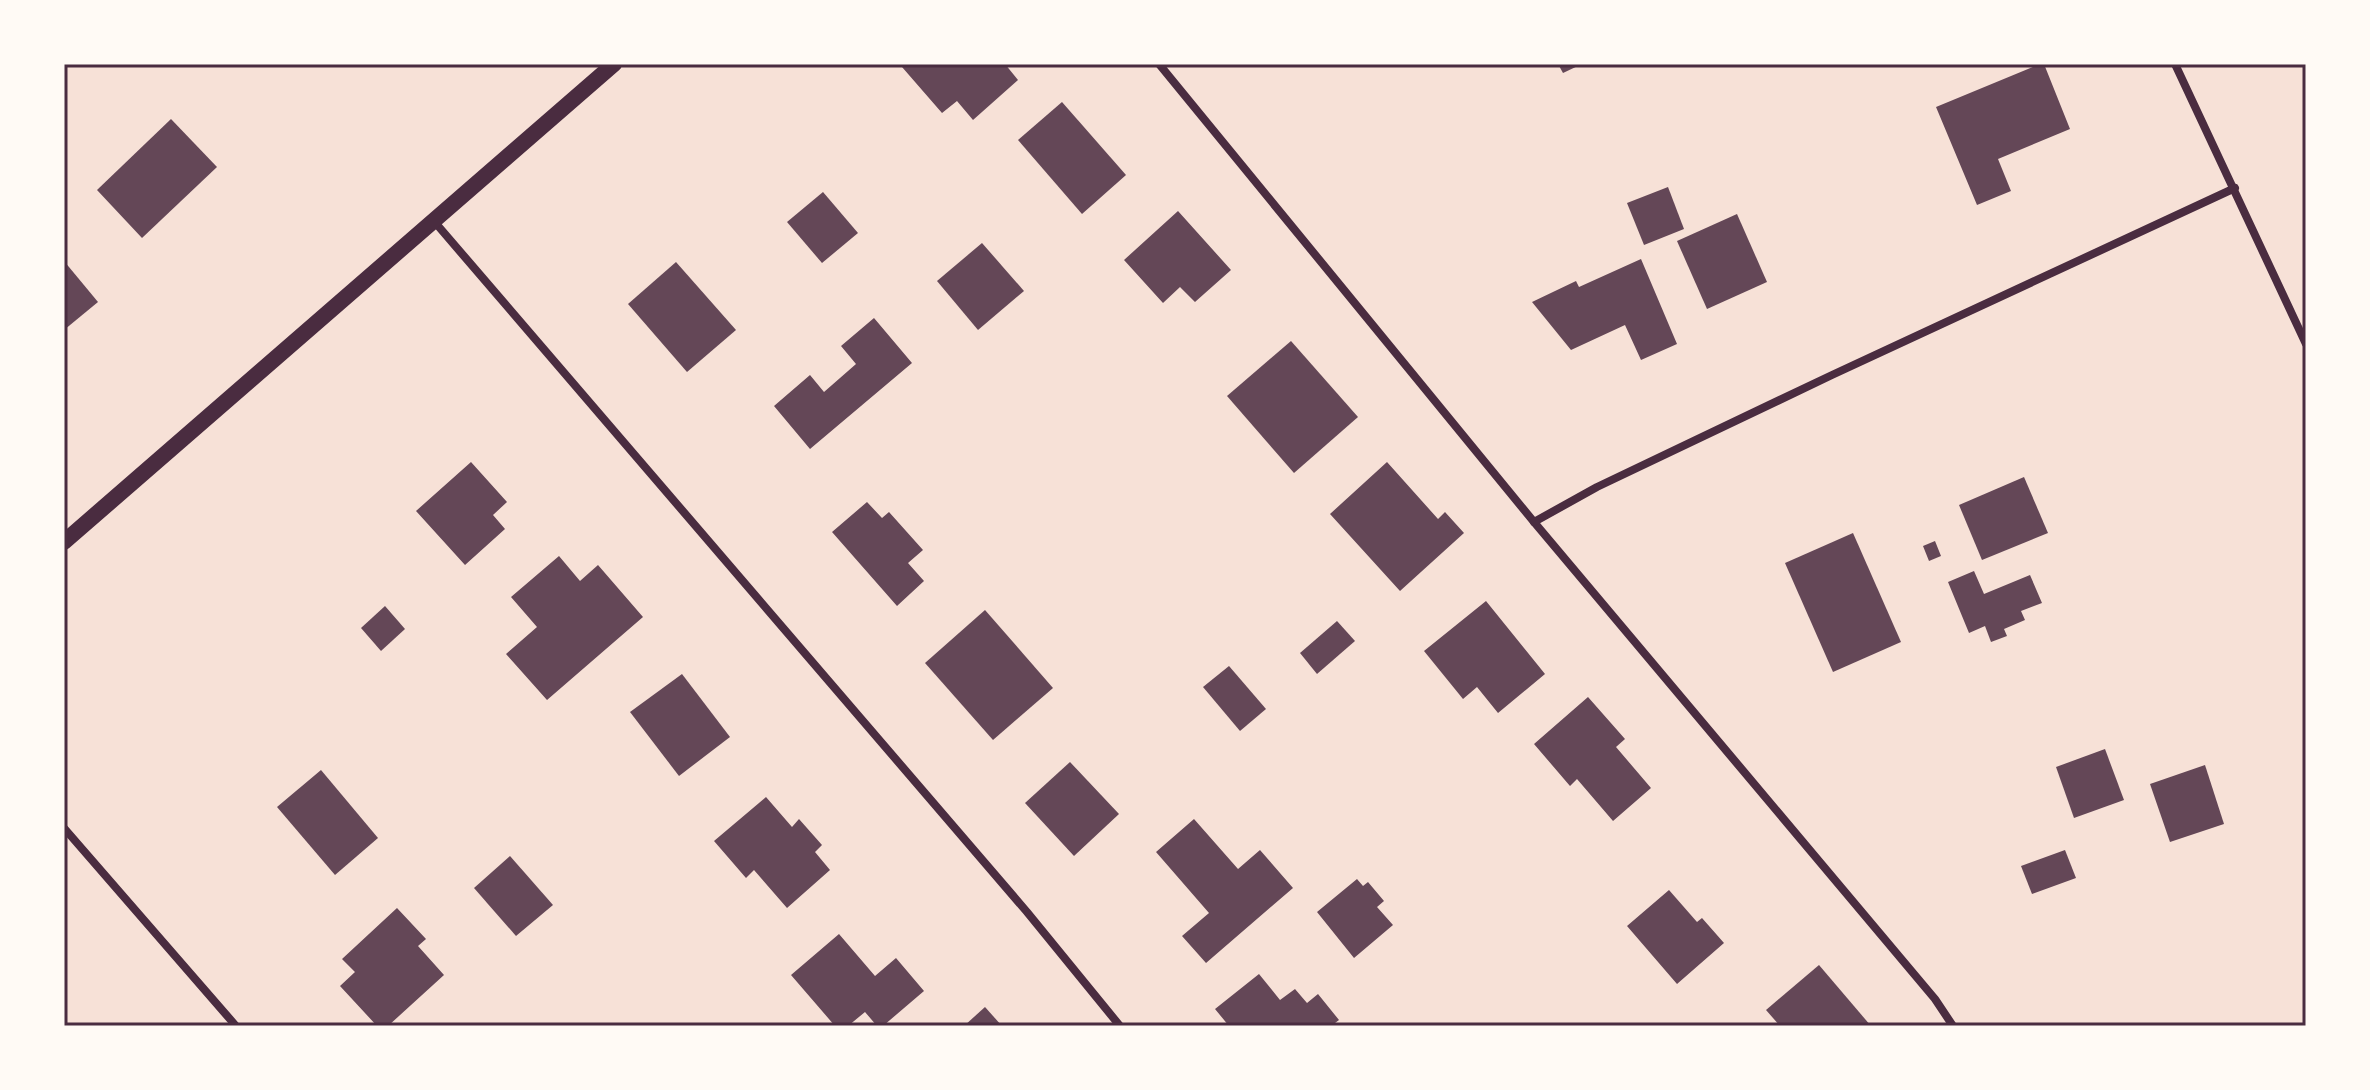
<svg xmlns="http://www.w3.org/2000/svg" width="2370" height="1090" viewBox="0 0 2370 1090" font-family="'DM Sans',sans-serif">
  <rect width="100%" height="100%" fill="#f7e1d7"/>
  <!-- building -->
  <g fill="#644757">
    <polygon points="905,64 1005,64 1018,80 973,120 957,101 942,113 902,67"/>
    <polygon points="1558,64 1582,64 1563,73"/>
    <polygon points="2040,64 2044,64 2070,129 1998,159 2011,191 1977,205 1936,107"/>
    <polygon points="1062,102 1126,175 1082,214 1018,140"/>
    <polygon points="171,119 217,167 142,238 97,190"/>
    <polygon points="1668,187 1684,229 1644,245 1627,203"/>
    <polygon points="823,192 858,233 822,263 787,222"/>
    <polygon points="1178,211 1231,270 1195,302 1180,287 1163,303 1124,260"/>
    <polygon points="1737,214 1767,282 1707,309 1677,241"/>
    <polygon points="982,243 1024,291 978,330 937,281"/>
    <polygon points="1641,259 1677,344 1641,360 1625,325 1571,350 1532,302 1576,281 1579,287"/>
    <polygon points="64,261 98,302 64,330"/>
    <polygon points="676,262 736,330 687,372 628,304"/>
    <polygon points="874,318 912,363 810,449 774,406 810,375 824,392 856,364 841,346"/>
    <polygon points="1291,341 1358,417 1294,473 1227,396"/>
    <polygon points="471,462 507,502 493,515 505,529 465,565 416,511"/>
    <polygon points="1387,462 1438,519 1445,512 1464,533 1400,591 1330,514"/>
    <polygon points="2024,477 2048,533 1982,560 1959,505"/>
    <polygon points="867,502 882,518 889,512 923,550 908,563 924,581 897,606 832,532"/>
    <polygon points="1853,533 1901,642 1833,672 1785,563"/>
    <polygon points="1935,541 1941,556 1929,561 1923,546"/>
    <polygon points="559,556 580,581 598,565 643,617 547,700 506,654 537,627 511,597"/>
    <polygon points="1974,571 1984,594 2030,575 2042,603 2021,611 2025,620 2004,629 2007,636 1991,642 1985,626 1969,633 1948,582"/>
    <polygon points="1486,601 1545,674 1498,713 1477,687 1463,699 1424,651"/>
    <polygon points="385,606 405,629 381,651 361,628"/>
    <polygon points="985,610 1053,688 993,740 925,663"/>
    <polygon points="1337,621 1355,641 1317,674 1300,653"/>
    <polygon points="1229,666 1266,709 1240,731 1203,687"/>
    <polygon points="682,674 730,737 679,776 630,712"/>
    <polygon points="1588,697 1625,739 1616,747 1651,788 1613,821 1577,779 1570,786 1534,744"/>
    <polygon points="2105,749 2124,800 2074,818 2056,767"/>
    <polygon points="1070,762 1119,814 1074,856 1025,803"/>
    <polygon points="2205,765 2224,824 2170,842 2150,784"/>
    <polygon points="321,770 378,838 335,875 277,807"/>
    <polygon points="766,797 792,827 799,819 822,845 815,852 830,870 787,908 754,870 746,878 714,841"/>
    <polygon points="1194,819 1238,869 1260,850 1293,888 1206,963 1182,936 1209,913 1156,852"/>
    <polygon points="2065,850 2076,878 2032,894 2021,866"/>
    <polygon points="510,856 553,905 516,936 474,888"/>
    <polygon points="1357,879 1363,886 1368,882 1384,901 1377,907 1393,925 1354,958 1317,912"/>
    <polygon points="1669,890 1697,922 1702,918 1724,943 1677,984 1627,926"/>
    <polygon points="397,908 426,939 418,946 444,975 388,1026 377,1026 340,986 355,972 342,959"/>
    <polygon points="839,934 875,976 896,958 924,991 883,1026 877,1026 865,1012 848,1026 835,1026 791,975"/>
    <polygon points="1819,965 1871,1026 1780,1026 1766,1010"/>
    <polygon points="1259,974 1280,1000 1295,989 1307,1003 1318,994 1339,1020 1331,1026 1229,1026 1215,1009"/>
    <polygon points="985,1007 1002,1026 964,1026"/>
  </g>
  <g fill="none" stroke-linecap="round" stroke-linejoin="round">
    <!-- minor -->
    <g stroke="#4a2c40" stroke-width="8">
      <polyline points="1159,64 1534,522 1935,999 1953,1026"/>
      <polyline points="2175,64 2306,344"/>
      <polyline points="433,220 1027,912 1120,1026"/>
      <polyline points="1534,522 1597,487 1832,375 2235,188"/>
      <polyline points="64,828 236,1026"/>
    </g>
    <!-- secondary -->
    <polyline stroke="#4a2c40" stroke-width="16" points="64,542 614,64"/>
  </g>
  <!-- border -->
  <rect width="2370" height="1090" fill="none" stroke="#fffaf5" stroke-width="132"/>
  <rect x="66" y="66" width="2238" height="958" fill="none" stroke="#4a2c40" stroke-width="3"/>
</svg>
